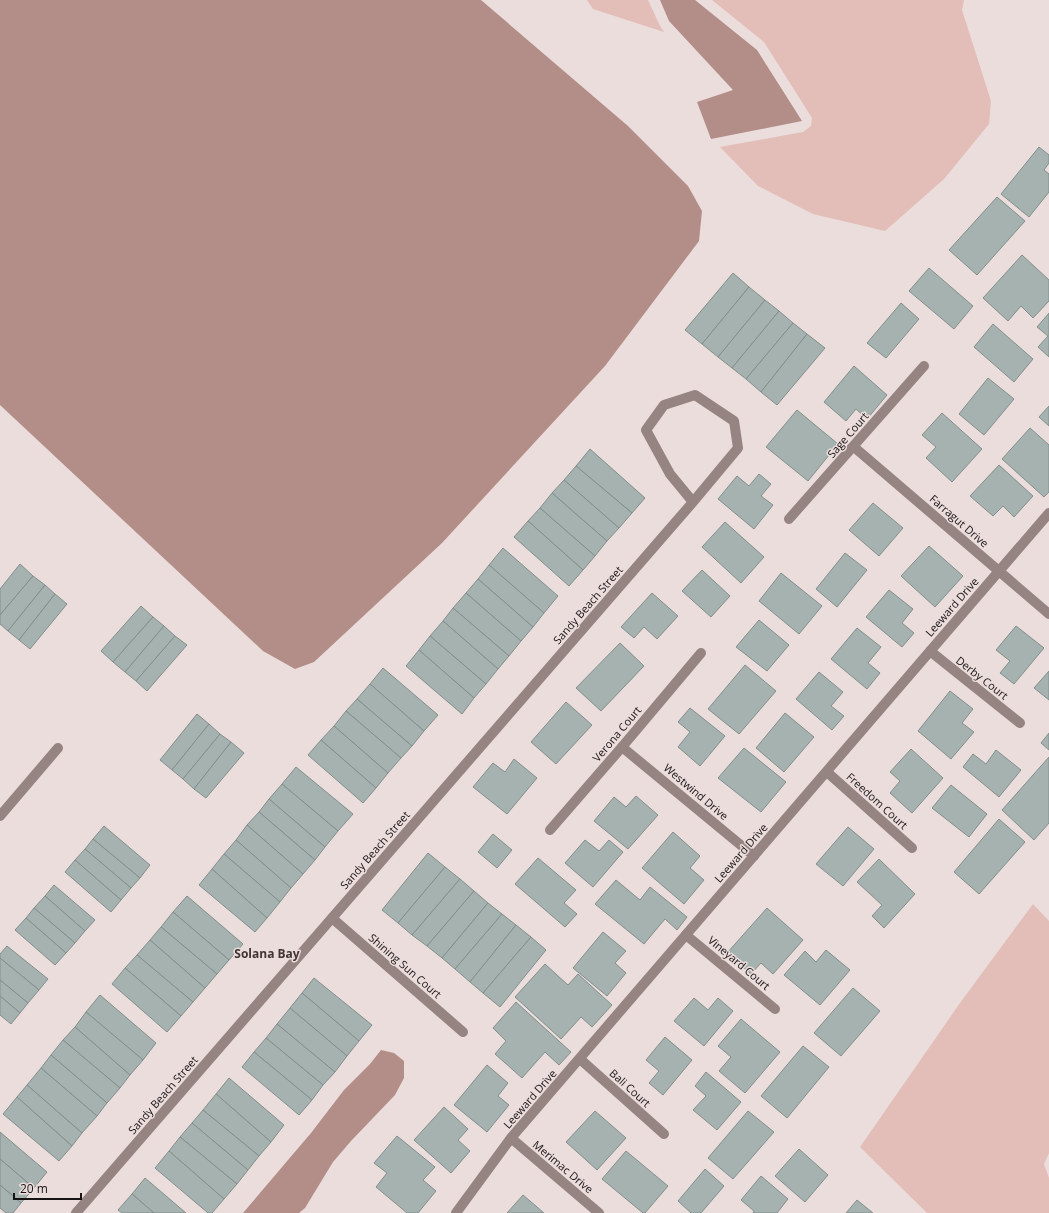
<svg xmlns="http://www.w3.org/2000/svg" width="1049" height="1213" viewBox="0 0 1049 1213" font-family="'Open Sans',sans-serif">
  <rect width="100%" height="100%" fill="#ebdddb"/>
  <!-- green -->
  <g fill="#e3bdb8">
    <polygon points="587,0 648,0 660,26 664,32 593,9"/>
    <polygon points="712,0 964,0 962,10 991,101 989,124 944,179 885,231 813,214 758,186 720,147 803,132 811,126 812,118 764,42"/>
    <polygon points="1033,904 1049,921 1049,1153 1044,1164 1049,1178 1049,1213 927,1213 860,1147 960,1003"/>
  </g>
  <!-- water -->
  <g fill="#b38d87">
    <polygon points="0,0 481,0 628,126 688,186 702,211 699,241 605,366 442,543 314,662 295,669 263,651 0,405"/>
    <polygon points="660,0 695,0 757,50 802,121 711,139 697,102 733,90 669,21"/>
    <polygon points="381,1050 394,1053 404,1061 404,1078 395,1095 351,1141 333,1162 305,1208 299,1213 243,1213 311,1133 344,1090 370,1064"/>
  </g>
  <!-- building -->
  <g fill="#a5b2b0" stroke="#828f8d">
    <polygon points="1039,147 1049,155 1049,163 1044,170 1049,174 1049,192 1029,217 1001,194"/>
    <polygon points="997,197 1025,221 977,275 949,250"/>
    <polygon points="1022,255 1049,280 1049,301 1033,318 1021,306 1008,321 983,298"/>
    <polygon points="929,268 973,306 954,329 909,291"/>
    <polygon points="733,273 749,287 702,344 685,330"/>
    <polygon points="749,287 765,300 718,357 702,344"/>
    <polygon points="765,300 779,311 732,368 718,357"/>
    <polygon points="901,303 919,319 886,358 867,343"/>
    <polygon points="779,311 793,323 746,379 732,368"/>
    <polygon points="1049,313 1049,357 1038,347 1048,336 1037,327"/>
    <polygon points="793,323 807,334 761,392 746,379"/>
    <polygon points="993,324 1033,359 1014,382 974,347"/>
    <polygon points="807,334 825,348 777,405 761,392"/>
    <polygon points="854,366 887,395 867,419 856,409 846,421 824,402"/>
    <polygon points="988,378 1014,399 984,435 959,414"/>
    <polygon points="1049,406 1049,426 1039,417"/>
    <polygon points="797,410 838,444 808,481 766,447"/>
    <polygon points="942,413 982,449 952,482 926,458 936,447 922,435"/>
    <polygon points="1030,428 1049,445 1049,492 1044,497 1002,459"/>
    <polygon points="590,449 645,498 632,513 576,466"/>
    <polygon points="999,465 1033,496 1014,517 1003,506 993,516 970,496"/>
    <polygon points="576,466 632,513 619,528 564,480"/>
    <polygon points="759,474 771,484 761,496 773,505 754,529 718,499 737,476 749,486"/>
    <polygon points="564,480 619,528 607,541 552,493"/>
    <polygon points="552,493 607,541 595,556 540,508"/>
    <polygon points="873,503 903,528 879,556 849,530"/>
    <polygon points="540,508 595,556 583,570 528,521"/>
    <polygon points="528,521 583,570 569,586 514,537"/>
    <polygon points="725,522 764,557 741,583 702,547"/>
    <polygon points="929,546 963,576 935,607 901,576"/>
    <polygon points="503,548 558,596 544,613 489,565"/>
    <polygon points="845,553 867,570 837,607 816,589"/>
    <polygon points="20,564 33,576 0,615 0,589"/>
    <polygon points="489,565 544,613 533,627 478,579"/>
    <polygon points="702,570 730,596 711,617 682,591"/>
    <polygon points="781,573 822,606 799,634 759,601"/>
    <polygon points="33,576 45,585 8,631 0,624 0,615"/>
    <polygon points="478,579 533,627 521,641 466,593"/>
    <polygon points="45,585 55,594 19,640 8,631"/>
    <polygon points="889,590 913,609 902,623 914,633 902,647 866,617"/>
    <polygon points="466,593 521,641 509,656 453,608"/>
    <polygon points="652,593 678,616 657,639 644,627 634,638 621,627"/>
    <polygon points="55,594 67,604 30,649 19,640"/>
    <polygon points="141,606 153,617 113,662 101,651"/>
    <polygon points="453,608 509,656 498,669 443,621"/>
    <polygon points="153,617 164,626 125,672 113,662"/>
    <polygon points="759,620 789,645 767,671 736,647"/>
    <polygon points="443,621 498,669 486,684 430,636"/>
    <polygon points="164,626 175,636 136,681 125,672"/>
    <polygon points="1016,626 1044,648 1014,684 1000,673 1010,661 996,650"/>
    <polygon points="857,628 881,647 868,663 880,673 867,689 831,659"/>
    <polygon points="175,636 187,645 147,691 136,681"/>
    <polygon points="430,636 486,684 474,698 419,650"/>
    <polygon points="620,643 644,666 601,711 576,688"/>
    <polygon points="419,650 474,698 462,714 406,666"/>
    <polygon points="745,665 776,691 739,734 708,709"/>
    <polygon points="383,668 438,715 424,731 370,684"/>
    <polygon points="1049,671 1049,700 1034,688"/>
    <polygon points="819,672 843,692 831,706 844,716 832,730 796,699"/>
    <polygon points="370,684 424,731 412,746 357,699"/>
    <polygon points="950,691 973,709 962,723 974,732 951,759 918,731"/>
    <polygon points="357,699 412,746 401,758 346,711"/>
    <polygon points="566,702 592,725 556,764 531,742"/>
    <polygon points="690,708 725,736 700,766 678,747 690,732 678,722"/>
    <polygon points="346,711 401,758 388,773 334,726"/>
    <polygon points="785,713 814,737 784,772 756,748"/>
    <polygon points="197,714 209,724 172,770 160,760"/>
    <polygon points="209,724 220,734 183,779 172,770"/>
    <polygon points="334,726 388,773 376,788 321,740"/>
    <polygon points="1049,733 1049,750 1041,743"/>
    <polygon points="220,734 231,742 194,789 183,779"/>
    <polygon points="321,740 376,788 363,803 308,755"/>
    <polygon points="231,742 244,753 206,798 194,789"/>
    <polygon points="744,748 786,782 761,812 718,778"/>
    <polygon points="911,749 943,778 912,813 890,793 900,781 890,772"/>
    <polygon points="996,750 1021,770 999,797 963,767 973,754 986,764"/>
    <polygon points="1049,757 1049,823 1034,840 1002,810"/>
    <polygon points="514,759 537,778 507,814 473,787 493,763 505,772"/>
    <polygon points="296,767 353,814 338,831 282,784"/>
    <polygon points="282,784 338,831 325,847 269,799"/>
    <polygon points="951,785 987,814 969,837 932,808"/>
    <polygon points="636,796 658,815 628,849 594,821 614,797 626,807"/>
    <polygon points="269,799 325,847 315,860 259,812"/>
    <polygon points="259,812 315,860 303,874 247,825"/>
    <polygon points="999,819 1025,842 979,894 954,872"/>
    <polygon points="247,825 303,874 291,888 236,840"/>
    <polygon points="104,826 150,865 140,878 93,839"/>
    <polygon points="848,827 874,849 843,886 816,864"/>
    <polygon points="673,832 700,856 690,868 704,880 684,904 642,868"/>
    <polygon points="493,834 512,850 497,868 478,852"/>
    <polygon points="93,839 140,878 131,888 85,849"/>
    <polygon points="236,840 291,888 280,902 224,854"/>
    <polygon points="585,840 599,851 609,840 623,852 593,887 565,863"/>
    <polygon points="85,849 131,888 121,900 75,860"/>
    <polygon points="428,853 445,867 398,923 382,910"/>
    <polygon points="224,854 280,902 267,918 212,869"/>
    <polygon points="538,858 576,890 564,903 577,914 565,927 515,884"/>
    <polygon points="879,859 915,894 884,928 872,916 882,905 857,882"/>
    <polygon points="75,860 121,900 111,912 65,872"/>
    <polygon points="445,867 460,879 412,935 398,923"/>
    <polygon points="212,869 267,918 255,932 199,885"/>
    <polygon points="460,879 474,891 427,946 412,935"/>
    <polygon points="616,880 640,900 650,887 687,917 677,930 665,919 644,944 595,904"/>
    <polygon points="54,885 95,920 85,931 45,896"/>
    <polygon points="474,891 488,903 442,958 427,946"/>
    <polygon points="45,896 85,931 75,943 34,908"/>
    <polygon points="187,896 243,944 229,960 173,912"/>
    <polygon points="488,903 502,914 455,969 442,958"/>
    <polygon points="34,908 75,943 66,953 26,918"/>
    <polygon points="767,908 803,940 773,974 761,963 751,974 727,953"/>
    <polygon points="173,912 229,960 217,974 161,927"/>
    <polygon points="502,914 516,925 470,982 455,969"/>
    <polygon points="26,918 66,953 55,965 15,930"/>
    <polygon points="516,925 531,937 483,993 470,982"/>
    <polygon points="161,927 217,974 205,988 150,940"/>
    <polygon points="603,932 626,951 615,963 626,973 607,996 573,968"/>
    <polygon points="531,937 546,950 500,1007 483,993"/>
    <polygon points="150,940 205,988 193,1002 137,955"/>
    <polygon points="7,946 48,979 39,990 0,958 0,954"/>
    <polygon points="826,950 850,970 820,1005 784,975 805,951 816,962"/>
    <polygon points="137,955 193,1002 181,1016 125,968"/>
    <polygon points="0,958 39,990 28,1003 0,980"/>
    <polygon points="545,964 568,985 578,974 612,1005 592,1027 581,1017 561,1039 515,997"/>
    <polygon points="125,968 181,1016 167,1032 112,984"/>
    <polygon points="314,978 372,1025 359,1041 302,993"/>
    <polygon points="0,980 28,1003 20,1013 0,996"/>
    <polygon points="853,988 880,1011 841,1056 814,1033"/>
    <polygon points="302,993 359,1041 347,1056 290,1008"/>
    <polygon points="100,995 156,1043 143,1060 86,1012"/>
    <polygon points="0,996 20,1013 11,1024 0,1015"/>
    <polygon points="694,998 708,1010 718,998 733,1011 704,1046 674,1021"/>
    <polygon points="516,1002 571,1052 559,1065 545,1052 522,1078 495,1054 506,1041 493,1028"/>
    <polygon points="290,1008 347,1056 335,1072 277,1024"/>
    <polygon points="86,1012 143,1060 130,1075 75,1027"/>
    <polygon points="741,1019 780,1052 745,1093 719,1071 731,1057 718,1046"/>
    <polygon points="277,1024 335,1072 323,1085 266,1038"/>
    <polygon points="75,1027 130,1075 120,1088 63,1040"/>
    <polygon points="665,1037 692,1060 663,1095 649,1083 659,1071 646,1060"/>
    <polygon points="266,1038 323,1085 312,1100 254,1052"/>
    <polygon points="63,1040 120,1088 107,1103 51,1055"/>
    <polygon points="803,1046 829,1067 787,1118 761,1096"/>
    <polygon points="254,1052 312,1100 299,1115 242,1067"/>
    <polygon points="51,1055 107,1103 97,1116 41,1068"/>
    <polygon points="487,1065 508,1083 498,1096 509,1105 487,1132 454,1105"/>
    <polygon points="41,1068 97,1116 82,1133 27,1085"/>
    <polygon points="706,1072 741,1102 717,1130 693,1110 706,1096 695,1086"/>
    <polygon points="229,1078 284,1125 271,1142 216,1094"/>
    <polygon points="27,1085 82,1133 72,1146 17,1097"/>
    <polygon points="216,1094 271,1142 259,1156 203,1110"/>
    <polygon points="17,1097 72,1146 59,1161 3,1114"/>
    <polygon points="444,1107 468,1129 458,1140 470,1151 451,1173 414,1140"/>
    <polygon points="203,1110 259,1156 248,1170 192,1123"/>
    <polygon points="595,1111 626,1138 597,1170 566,1142"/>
    <polygon points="748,1111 774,1132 733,1179 708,1158"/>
    <polygon points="192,1123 248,1170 237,1184 180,1137"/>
    <polygon points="0,1132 47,1172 34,1188 0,1159"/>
    <polygon points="397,1136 435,1167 423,1180 436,1191 418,1213 407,1213 376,1187 387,1173 374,1163"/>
    <polygon points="180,1137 237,1184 224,1199 169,1151"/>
    <polygon points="799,1149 828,1175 805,1202 775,1176"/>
    <polygon points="169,1151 224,1199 212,1213 208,1213 155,1168"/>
    <polygon points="626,1151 668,1186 645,1213 643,1213 602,1179"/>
    <polygon points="0,1159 34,1188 21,1203 0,1185"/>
    <polygon points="705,1169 724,1186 701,1213 691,1213 678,1201"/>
    <polygon points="761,1176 788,1199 777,1213 753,1213 754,1211 741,1200"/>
    <polygon points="145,1178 186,1213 154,1213 132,1194"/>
    <polygon points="0,1185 21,1203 13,1213 6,1213 0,1208"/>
    <polygon points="132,1194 154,1213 122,1213 118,1210"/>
    <polygon points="523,1195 544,1213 507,1213"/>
    <polygon points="857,1200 873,1213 846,1213"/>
  </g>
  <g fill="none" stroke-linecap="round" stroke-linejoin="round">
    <!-- minor -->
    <g stroke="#958481" stroke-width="10">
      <polyline points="854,447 1049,614"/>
      <polyline points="789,519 924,366"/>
      <polyline points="930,651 1020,723"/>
      <polyline points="622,747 754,856"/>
      <polyline points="827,772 912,848"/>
      <polyline points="0,816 58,748"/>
      <polyline points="550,830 622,747 701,653"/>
      <polyline points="332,918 463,1032"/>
      <polyline points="686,935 775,1009"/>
      <polyline points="580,1059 664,1134"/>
      <polyline points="511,1138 599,1213"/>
      <polyline points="76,1213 693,502 738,448 734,421 695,395 664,405 646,430 670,474 693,502"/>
      <polyline points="456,1213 511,1138 1049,513"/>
    </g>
  </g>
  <g text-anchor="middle" stroke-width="3" stroke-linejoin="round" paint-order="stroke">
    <!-- street labels -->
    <g font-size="11" fill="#181313" stroke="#ebdddb">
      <text transform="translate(848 435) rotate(-49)" y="4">Sage Court</text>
      <text transform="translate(959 521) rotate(41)" y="4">Farragut Drive</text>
      <text transform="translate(588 605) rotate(-49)" y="4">Sandy Beach Street</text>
      <text transform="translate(952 607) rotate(-49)" y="4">Leeward Drive</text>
      <text transform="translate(982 678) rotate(38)" y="4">Derby Court</text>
      <text transform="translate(617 734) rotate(-50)" y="4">Verona Court</text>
      <text transform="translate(696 792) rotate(40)" y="4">Westwind Drive</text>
      <text transform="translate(877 801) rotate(42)" y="4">Freedom Court</text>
      <text transform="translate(375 850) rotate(-49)" y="4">Sandy Beach Street</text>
      <text transform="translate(741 853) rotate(-49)" y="4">Leeward Drive</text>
      <text transform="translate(739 963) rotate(40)" y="4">Vineyard Court</text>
      <text transform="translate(405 966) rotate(41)" y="4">Shining Sun Court</text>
      <text transform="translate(630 1088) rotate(42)" y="4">Bali Court</text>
      <text transform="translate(163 1095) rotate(-49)" y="4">Sandy Beach Street</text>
      <text transform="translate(530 1099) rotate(-49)" y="4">Leeward Drive</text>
      <text transform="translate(563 1167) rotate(40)" y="4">Merimac Drive</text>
    </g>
    <!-- neighbourhood labels -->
    <g font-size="12" font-weight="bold" fill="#403533" stroke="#ebdddb">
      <text x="267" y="958">Solana Bay</text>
    </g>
  </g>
  <!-- scale -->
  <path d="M14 1193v6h67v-6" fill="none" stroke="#181313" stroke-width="2"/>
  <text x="20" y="1193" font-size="12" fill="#181313" stroke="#ebdddb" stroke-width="3" paint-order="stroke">20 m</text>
</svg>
